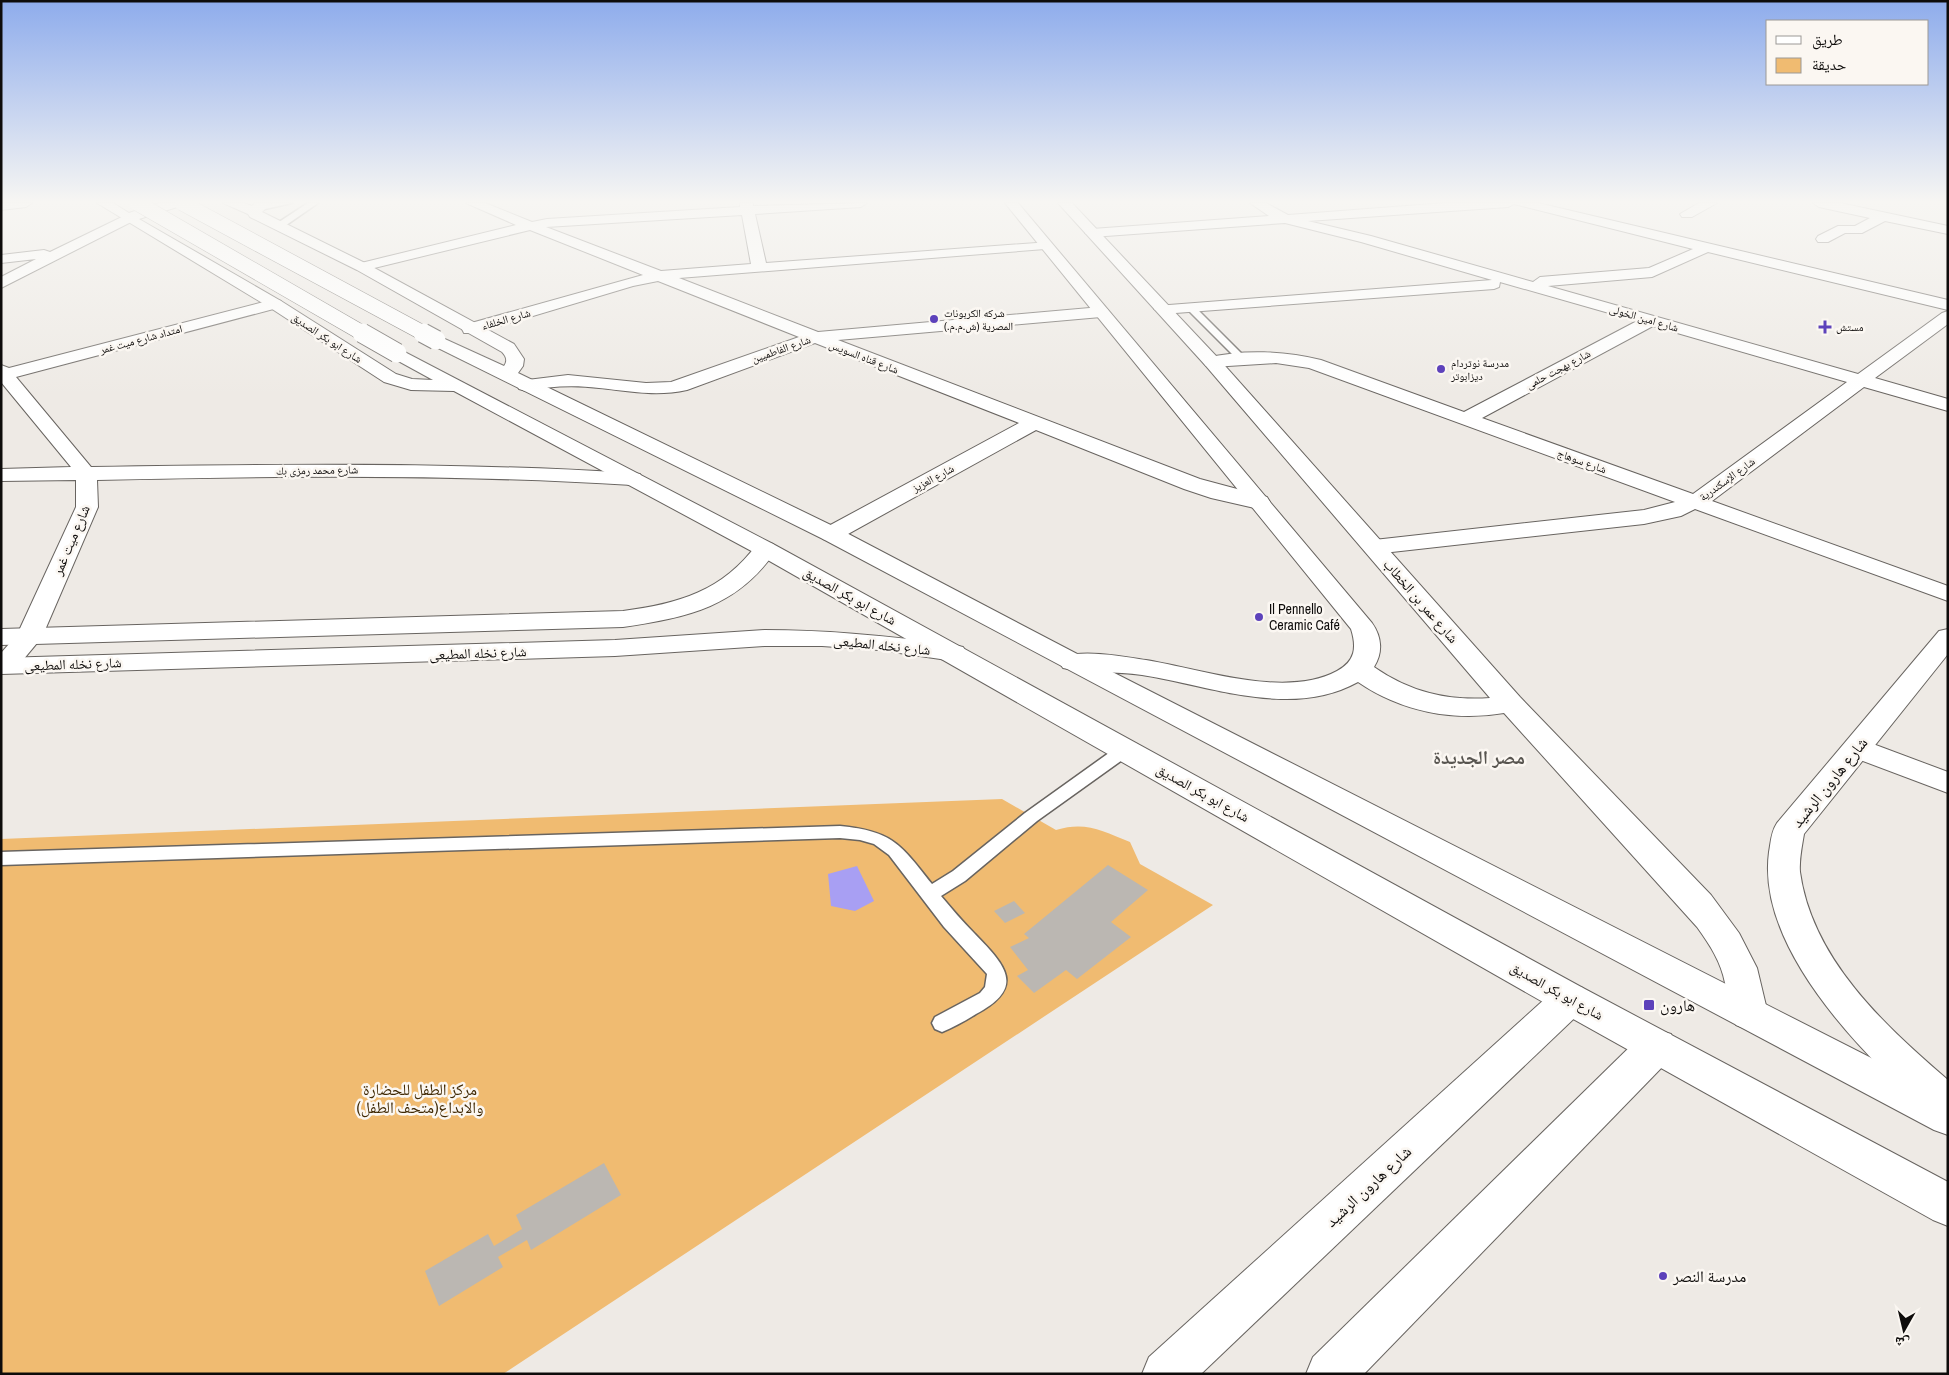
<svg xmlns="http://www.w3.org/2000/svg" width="1949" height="1375" viewBox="0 0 1949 1375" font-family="'Archivo Narrow','Noto Naskh Arabic',sans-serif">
  <rect width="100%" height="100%" fill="#eeeae5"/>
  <!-- green -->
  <path fill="#f0bb71" d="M1002 799 1056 830C1086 821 1102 831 1130 842L1140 864 1213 905 503 1374H1V839Z"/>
  <!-- water -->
  <polygon fill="#a89ff3" points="857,866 874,901 855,911 831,906 828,874"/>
  <!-- building -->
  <g fill="#bbb7b2">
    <polygon points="1108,865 1148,890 1111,922 1131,937 1077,979 1066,970 1034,993 1017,976 1028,970 1010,947 1029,938 1024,934"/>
    <polygon points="1014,901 1025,913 1005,923 994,911"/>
    <polygon points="604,1163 621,1195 531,1250 527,1240 498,1257 503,1267 439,1306 425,1271 488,1234 494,1246 522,1229 516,1215"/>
  </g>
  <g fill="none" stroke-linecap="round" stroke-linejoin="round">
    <defs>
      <g id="service">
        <polygon points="274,203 292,203 256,211 252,209"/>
        <polygon points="308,203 318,203 282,228 276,228 276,224"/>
        <polygon points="1187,305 1193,305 1245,357 1245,361 1239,361 1187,309"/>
        <path d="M1126 744 1132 745 1134 749 1132 753 1037 821 965 881 941 896C952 909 962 921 974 933 1005 965 1027 987 976 1014 965 1021 954 1027 942 1032L935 1029 932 1023 935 1017 980 993 985 987 987 974 944 927 889 855 874 844 860 840 840 838 1 865V852L840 826C893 831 901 845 932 884L953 871 1025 813 1120 745Z"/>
      </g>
      <g id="minor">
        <path d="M466 203H485L532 222 547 219 740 207V203H753V206L867 203 861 207 755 214 766 263 1050 242 1052 245 1050 248 1045 249 679 278 818 332 1101 307 1107 309 1109 312 1101 317 838 340 1200 479 1267 497 1270 502 1267 507 1259 509 1211 498 1184 489 1036 430 839 539 831 541 823 539 820 534 823 529 1019 423 815 343 687 390C656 397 629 391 599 388 574 385 550 386 526 391L519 389 517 385 519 381 568 375 646 383 671 382 799 337 658 281 633 286 476 333H464L462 329 464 325 643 275 530 230 362 271 355 267 357 264 516 225ZM742 215 751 264 661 271 546 227Z"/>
        <path d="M1250 203H1266L1288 215 1446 203H1538L1948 300V310L1708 252 1652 277 1548 286 1858 374 1942 313 1948 311V324L1875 378 1948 399V411L1864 387 1712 501 1948 586V601L1695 509 1681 516 1644 524 1374 554 1366 552 1362 547 1366 542 1374 540 1644 510 1675 502 1309 368 1276 363 1212 367 1206 366 1203 362 1206 358C1243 349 1285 351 1321 360L1464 412 1637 321 1500 282 1499 287 1494 289 1162 314 1154 309 1156 306 1492 280 1361 242 1285 223 1092 237 1085 233 1092 229 1269 216ZM1514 204 1693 249 1649 268 1540 277 1533 282 1371 236 1308 221 1508 207ZM1653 326 1847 382 1693 494 1482 418Z"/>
        <polygon points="1699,203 1717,203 1692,217 1682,217 1680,214"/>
        <polygon points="1813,203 1840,203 1948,226 1948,234 1885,221 1862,233 1845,233 1828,242 1818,242 1816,239 1818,236 1838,226 1855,226 1870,218 1819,207"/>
        <polygon points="128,214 133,215 135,218 133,221 1,288 1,277 36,259 1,263 1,255 44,250 50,252"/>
        <path d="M275 299 281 301 283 304 281 307 16 377 91 467C272 464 452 462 632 473L640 474 643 479 640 484 632 485C454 474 276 476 97 480L98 507 42 637 13 672 1 673V653L17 635 76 507V480L1 481V469L71 467 1 382V365L9 368Z"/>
        <polygon points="1857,738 1948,772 1948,793 1847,755 1842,748 1847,741"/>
      </g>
      <g id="tertiary">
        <path d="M1005 203H1018L1372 623C1382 637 1383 653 1374 667 1410 692 1447 701 1490 698L1206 366 1058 203H1072L1218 358 1520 697 1711 895 1739 933 1757 968 1768 1014 1762 1025 1749 1030 1736 1025C1729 1011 1729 998 1725 983 1721 962 1710 945 1697 927L1504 713C1453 722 1400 711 1358 682 1291 719 1212 686 1142 675 1116 671 1088 674 1063 668L1059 662 1063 656C1088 650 1120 656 1146 660 1202 669 1285 699 1337 671 1355 661 1357 648 1351 629Z"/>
        <path d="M765 542 773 544 777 549C738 607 689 617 623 627L1 645V629L623 611C678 604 723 591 757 544Z"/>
        <path d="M1948 629V654L1804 834C1802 846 1799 860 1800 872 1812 959 1884 1025 1948 1080V1123C1924 1114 1907 1093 1889 1076 1834 1022 1758 934 1769 852 1771 841 1771 832 1777 823L1939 631Z"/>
        <path d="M764 630C828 630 890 636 954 645L963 647 967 653 963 659 954 661 879 650 822 646H764L615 656 1 674V658L615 640Z"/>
        <polygon points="1570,984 1583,988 1588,999 1583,1010 1201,1374 1142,1374 1149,1357 1557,988"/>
        <polygon points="1657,1030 1671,1034 1676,1046 1671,1058 1364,1374 1306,1374 1313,1357 1643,1034"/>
      </g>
      <polygon id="secondary" points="1,203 32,203 26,207 1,210"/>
      <g id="primary">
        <polygon points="97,203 113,203 129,213 159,203 190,203 139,219 281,301 396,374 412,379 433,380 391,357 388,353 391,349 397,348 773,544 1583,988 1948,1182 1948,1226 1933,1220 1557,1010 757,554 454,391 411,390 384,382 269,307"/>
        <path d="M223 203H244L252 206 255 203H271L262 212 367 264 514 344 524 359 523 366 518 373 839 529 1081 656 1948 1097V1135L1934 1130 823 539 430 344 427 340 430 336 436 335 504 366C508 361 506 356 502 352L357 270 250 217 248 214Z"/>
      </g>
    </defs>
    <!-- service casing -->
    <use href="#service" stroke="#686460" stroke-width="3"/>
    <!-- minor casing -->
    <use href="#minor" stroke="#686460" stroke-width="2"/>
    <!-- tertiary casing -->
    <use href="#tertiary" stroke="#686460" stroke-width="2"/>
    <!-- secondary casing -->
    <use href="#secondary" stroke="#686460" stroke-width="2"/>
    <!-- primary casing -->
    <use href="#primary" stroke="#686460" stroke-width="2"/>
    <!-- service -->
    <use href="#service" fill="#fff" fill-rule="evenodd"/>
    <!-- minor -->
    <use href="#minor" fill="#fff" fill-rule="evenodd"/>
    <!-- tertiary -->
    <use href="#tertiary" fill="#fff" fill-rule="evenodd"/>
    <!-- secondary -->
    <use href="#secondary" fill="#fff" fill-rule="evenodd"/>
    <!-- primary -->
    <use href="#primary" fill="#fff" fill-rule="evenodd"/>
    <defs>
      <g id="primary-bridge-far1">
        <polyline points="137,203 364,334"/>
        <polyline points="182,203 425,334"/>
      </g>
      <g id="primary-bridge">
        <polyline points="362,333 397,353"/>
        <polyline points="423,333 436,340"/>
      </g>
    </defs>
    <!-- primary-bridge-far1 casing -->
    <use href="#primary-bridge-far1" stroke="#686460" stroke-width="16" stroke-linecap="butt"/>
    <!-- primary-bridge casing -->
    <use href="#primary-bridge" stroke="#686460" stroke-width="21" stroke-linecap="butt"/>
    <!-- primary-bridge-far1 -->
    <use href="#primary-bridge-far1" stroke="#fff" stroke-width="15"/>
    <!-- primary-bridge -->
    <use href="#primary-bridge" stroke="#fff" stroke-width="19"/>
  </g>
  <!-- sky -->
  <linearGradient id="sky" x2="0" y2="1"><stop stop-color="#8eacec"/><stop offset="0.51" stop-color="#f7f6f3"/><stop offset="1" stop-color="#f7f6f3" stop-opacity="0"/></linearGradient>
  <rect width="1949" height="396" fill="url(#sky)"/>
  <!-- markers -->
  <g fill="#5d42bb" stroke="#fbf7f2" stroke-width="2">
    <circle cx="934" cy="319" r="5"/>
    <path d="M1822.5 319.5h5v5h5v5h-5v5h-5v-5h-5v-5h5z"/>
    <circle cx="1441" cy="369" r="5"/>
    <circle cx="1259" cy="617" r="5"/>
    <rect x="1643" y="999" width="12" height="12" rx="2.5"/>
    <circle cx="1663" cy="1276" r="5"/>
  </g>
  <g text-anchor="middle" stroke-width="5" stroke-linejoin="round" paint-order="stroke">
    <!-- far-poi labels -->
    <g font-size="11" fill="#0e0c0b" stroke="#fbf7f2" text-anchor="start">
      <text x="944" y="317">شركه الكربونات<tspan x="944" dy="13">المصرية (ش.م.م.)</tspan></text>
      <text x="1836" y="331">مستش</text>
      <text x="1451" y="367">مدرسة نوتردام<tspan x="1451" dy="13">ديزابوتر</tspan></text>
    </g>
    <!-- far-street labels -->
    <g font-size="11" fill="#0e0c0b" stroke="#fbf7f2">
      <text transform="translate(1644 318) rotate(16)" y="4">شارع امين الخولى</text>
      <text transform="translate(506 319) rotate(-16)" y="4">شارع الخلفاء</text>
      <text transform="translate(327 338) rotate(33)" y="4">شارع ابو بكر الصديق</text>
      <text transform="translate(141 339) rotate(-15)" y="4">امتداد شارع ميت غمر</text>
      <text transform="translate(781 349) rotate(-19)" y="4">شارع الفاطميين</text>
      <text transform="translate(864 357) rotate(21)" y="4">شارع قناه السويس</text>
      <text transform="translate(1558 369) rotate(-28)" y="4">شارع بهجت حلمى</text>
      <text transform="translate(1582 461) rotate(20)" y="4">شارع سوهاج</text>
      <text transform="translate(317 470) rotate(-1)" y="4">شارع محمد رمزى بك</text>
      <text transform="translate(933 478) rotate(-28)" y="4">شارع العزيز</text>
      <text transform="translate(1727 479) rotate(-36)" y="4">شارع الإسكندرية</text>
    </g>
    <!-- street labels -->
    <g font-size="14" fill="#0e0c0b" stroke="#fbf7f2">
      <text transform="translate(71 540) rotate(-67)" y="5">شارع ميت غمر</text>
      <text transform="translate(850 596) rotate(29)" y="5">شارع ابو بكر الصديق</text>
      <text transform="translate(1421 601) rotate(49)" y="5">شارع عمر بن الخطاب</text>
      <text transform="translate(882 645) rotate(6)" y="5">شارع نخله المطيعى</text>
      <text transform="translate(478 653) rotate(-2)" y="5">شارع نخله المطيعى</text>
      <text transform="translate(73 664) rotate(-2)" y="5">شارع نخله المطيعى</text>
      <text transform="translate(1203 793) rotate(29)" y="5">شارع ابو بكر الصديق</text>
      <text transform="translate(1557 991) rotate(29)" y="5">شارع ابو بكر الصديق</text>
    </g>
    <!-- poi labels -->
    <g font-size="14" fill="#0e0c0b" stroke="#fbf7f2" text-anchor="start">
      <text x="1269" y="614">Il Pennello<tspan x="1269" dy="16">Ceramic Café</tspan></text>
    </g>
    <!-- near-street labels -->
    <g font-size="16" fill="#0e0c0b" stroke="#fbf7f2">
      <text transform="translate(1829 782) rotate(-51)" y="6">شارع هارون الرشيد</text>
      <text transform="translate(1368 1186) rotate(-43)" y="6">شارع هارون الرشيد</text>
    </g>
    <!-- near-poi labels -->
    <g font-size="16" fill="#0e0c0b" stroke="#fbf7f2" text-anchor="start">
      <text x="1660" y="1011">هارون</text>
      <text x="1673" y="1282">مدرسة النصر</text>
    </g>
    <!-- near-park labels -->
    <g font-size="16" fill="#402904" stroke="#fbf7f2">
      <text x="420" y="1095">مركز الطفل للحضارة<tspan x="420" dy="18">والابداع(متحف الطفل)</tspan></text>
    </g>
    <!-- district labels -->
    <g font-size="19" font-weight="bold" fill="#585550" stroke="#fbf7f2">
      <text x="1479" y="764">مصر الجديدة</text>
    </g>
  </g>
  <!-- border -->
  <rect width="1949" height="1375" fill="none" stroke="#0e0c0b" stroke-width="5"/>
  <!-- legend -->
  <rect x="1766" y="20" width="162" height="65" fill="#fbf7f2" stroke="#9c9996"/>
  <rect x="1776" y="36" width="25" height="8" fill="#ffffff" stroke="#9c9996"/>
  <text x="1812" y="45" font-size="15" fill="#0e0c0b">طريق</text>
  <rect x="1776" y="58" width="25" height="15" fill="#f0bb71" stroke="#9c9996"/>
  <text x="1812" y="70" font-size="15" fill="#0e0c0b">حديقة</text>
  <!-- north arrow -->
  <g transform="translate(1904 1330) rotate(188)" stroke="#fbf7f2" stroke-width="4" paint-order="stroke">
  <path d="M0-4L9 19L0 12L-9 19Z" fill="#0e0c0b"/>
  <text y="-8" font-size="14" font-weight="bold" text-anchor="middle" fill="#0e0c0b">ش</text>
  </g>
</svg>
